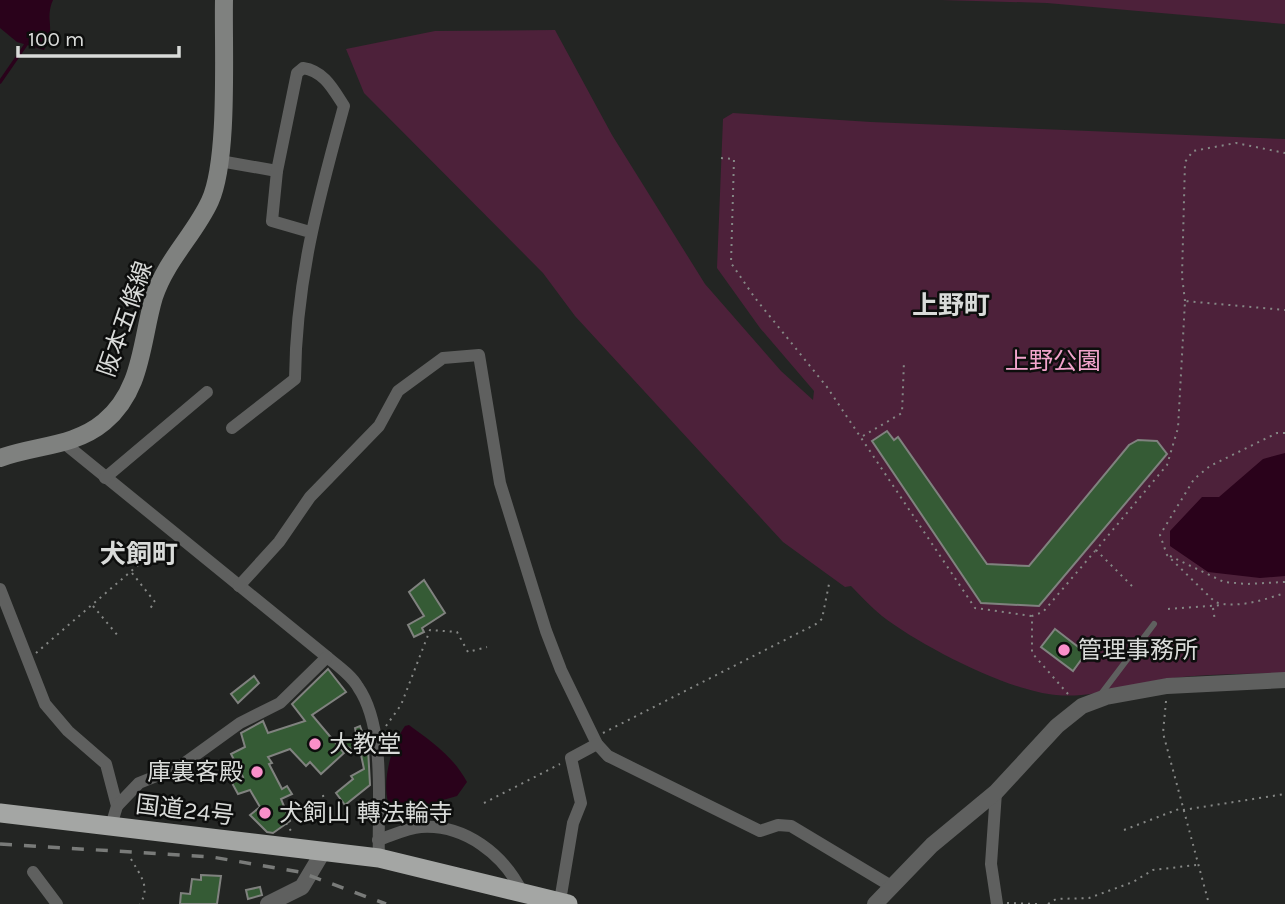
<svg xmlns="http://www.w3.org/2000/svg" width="1285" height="904" viewBox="0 0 1285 904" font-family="Karla,'Noto Sans JP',sans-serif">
  <rect width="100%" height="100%" fill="#232523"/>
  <!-- green -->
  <g fill="#4d213a">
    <polygon points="941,0 1285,0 1285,24 1047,3"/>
    <path d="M555 30 612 135 705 284 781 371 813 400 814 391 760 328 717 268 723 119 733 113 871 122 1285 139V673C1248 674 1210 674 1173 678 1134 682 1096 699 1056 695 1008 691 921 646 882 616 871 607 861 596 851 586L845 587 783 542 575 316 543 273 364 93 346 49 435 31Z"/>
  </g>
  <!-- water -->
  <g fill="#2a021b">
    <path d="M0 0H53C44 20 57 28 44 50L17 42 0 28Z"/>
    <polygon points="1285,453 1285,576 1260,578 1208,572 1170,546 1170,531 1202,497 1219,497 1263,459"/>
    <path d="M409 725C432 742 453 756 467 782L457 796 394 814C377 793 391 745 405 726Z"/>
  </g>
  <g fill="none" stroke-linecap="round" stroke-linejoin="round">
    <!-- stream -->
    <polyline stroke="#2a021b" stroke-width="3.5" points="0,82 27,43"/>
  </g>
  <!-- building -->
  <g fill="#355b35" stroke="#80827f" stroke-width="2">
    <polygon points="887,431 894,440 898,437 987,564 1029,566 1129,445 1138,440 1157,441 1167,454 1039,606 981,603 872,441"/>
    <polygon points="424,580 445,613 422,628 424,632 414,637 408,625 424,616 409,592"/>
    <polygon points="1055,629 1086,653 1073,671 1041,647"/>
    <polygon points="328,669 346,692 312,715 344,753 321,774 310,762 306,766 290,749 268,757 272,763 269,764 282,789 287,786 292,794 281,799 290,821 273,833 267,832 250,815 260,807 250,790 238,794 232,783 243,777 231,754 245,747 241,733 263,721 268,733 305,721 292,704"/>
    <polygon points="254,676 259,683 238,703 231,694"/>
    <polygon points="360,726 368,748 370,785 345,805 336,793 353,779 351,776 364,769 360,750 355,752 344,744 354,736 357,737 355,728"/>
    <polygon points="201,875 221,876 217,904 180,904 181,893 190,894 192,879 201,880"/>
    <polygon points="260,887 262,895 248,899 246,890"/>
  </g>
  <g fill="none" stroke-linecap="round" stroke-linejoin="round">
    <!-- path -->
    <g stroke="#858785" stroke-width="2" stroke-dasharray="2 5" stroke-linecap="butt">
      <polyline points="721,158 734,159 731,263 755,298 827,387 975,608 1032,616"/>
      <polyline points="1185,301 1182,276 1185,162 1193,151 1236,143 1285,153"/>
      <path d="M1285 433H1277L1210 466 1194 479 1160 535 1167 555 1215 602C1237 609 1263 600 1285 593"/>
      <polyline points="863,436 902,413 904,361"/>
      <polyline points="1170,556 1224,582 1247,584 1285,582"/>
      <polyline points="132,573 155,602 148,611"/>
      <polyline points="1132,586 1096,550 1167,465 1178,428 1185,301 1285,310"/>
      <polyline points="93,606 119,637"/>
      <polyline points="1213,608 1215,621"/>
      <polyline points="1168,609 1222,605"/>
      <polyline points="36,653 165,542"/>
      <polyline points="1068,694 1032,653 1032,616 1043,612 1095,551"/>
      <polyline points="1166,701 1163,733 1209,904"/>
      <polyline points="386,726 401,705 430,630 457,632 468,652 487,647"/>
      <polyline points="603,733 816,624 822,619 829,584"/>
      <polyline points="323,795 326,815"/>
      <polyline points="484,803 560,764"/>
      <polyline points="1183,810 1285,794"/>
      <polyline points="286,823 291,831"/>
      <polyline points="1124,830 1179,809"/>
      <path d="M131 859C140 875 151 887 140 904"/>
      <polyline points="1007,903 1038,904"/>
      <polyline points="1048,904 1056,899 1089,898 1133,882 1153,870 1196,865"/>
    </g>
    <!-- service -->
    <polyline stroke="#5f605f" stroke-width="6" points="1101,694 1154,624"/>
    <!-- minor -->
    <g stroke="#5f605f" stroke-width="12">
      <polyline points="220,161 277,171"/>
      <path d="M232 428 295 379C296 280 318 201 344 106 333 89 324 71 303 68L297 73 277 171 272 221 310 232"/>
      <path d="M64 443 327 657C338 666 351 675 358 687 387 729 377 808 379 858"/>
      <polyline points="105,478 207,392"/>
      <polyline points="239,586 279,542 310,497 379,426 398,391 443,358 479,355 500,483 546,631 561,670 597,744 608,756 760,831 778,825 791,826 891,886"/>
      <polyline points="0,589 45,704 68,731 106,764 117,806 111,826"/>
      <polyline points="996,792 991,864 997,904"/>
      <polyline points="117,806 139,783 179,767 240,723 280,703 327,657"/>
      <path d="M378 840C391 836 407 828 421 827 465 824 504 855 522 892"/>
      <polyline points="33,872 57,904"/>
      <polyline points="560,901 573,823 581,803 571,758 597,744"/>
    </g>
    <!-- tertiary -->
    <g stroke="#5f605f" stroke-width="16">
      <polyline points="268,904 302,887 323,852"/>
      <polyline points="875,904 932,845 996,792 1057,726 1082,706 1106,697 1167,686 1285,680"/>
    </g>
    <!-- secondary -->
    <path stroke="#7f817f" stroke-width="18" d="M0 458C35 445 74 447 104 422 143 390 141 340 154 297 166 260 195 234 210 201 229 159 223 49 224 0"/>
    <!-- trunk -->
    <polyline stroke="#a4a6a4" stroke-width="19" points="0,813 379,858 568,904"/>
    <!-- rail -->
    <polyline stroke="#797b79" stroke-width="3.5" stroke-dasharray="12 12" stroke-linecap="butt" points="0,844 212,857 300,872 386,904"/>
  </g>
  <!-- markers -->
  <g fill="#f98fc9" stroke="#0d0e0d" stroke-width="2.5">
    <circle cx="1064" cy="650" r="7"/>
    <circle cx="315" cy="744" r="7"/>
    <circle cx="257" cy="772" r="7"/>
    <circle cx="265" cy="813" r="7"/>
  </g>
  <g text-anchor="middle" stroke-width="5" stroke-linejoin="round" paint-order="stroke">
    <!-- street labels -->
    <g font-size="24" fill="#d9dbd9" stroke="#0d0e0d">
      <text transform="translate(125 319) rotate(-71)" y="8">阪本五條線</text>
      <text transform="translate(185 810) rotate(7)" y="8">国道24号</text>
    </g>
    <!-- park labels -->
    <g font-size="24" fill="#f2a4cc" stroke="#0d0e0d">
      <text x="1053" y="369">上野公園</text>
    </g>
    <!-- poi labels -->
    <g font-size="24" fill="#d9dbd9" stroke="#0d0e0d" text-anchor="start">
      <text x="1078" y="658">管理事務所</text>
      <text x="329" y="752">大教堂</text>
      <text x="243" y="780" text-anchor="end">庫裏客殿</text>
      <text x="279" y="821">犬飼山 轉法輪寺</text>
    </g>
    <!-- neighbourhood labels -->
    <g font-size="26" font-weight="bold" fill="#d9dbd9" stroke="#0d0e0d">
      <text x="951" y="314">上野町</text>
      <text x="139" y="563">犬飼町</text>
    </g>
  </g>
  <!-- scale -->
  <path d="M18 46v10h161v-10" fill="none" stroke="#d9dbd9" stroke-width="3.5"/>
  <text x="28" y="46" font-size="21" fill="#d9dbd9" stroke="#0d0e0d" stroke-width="5" paint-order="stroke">100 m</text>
</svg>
